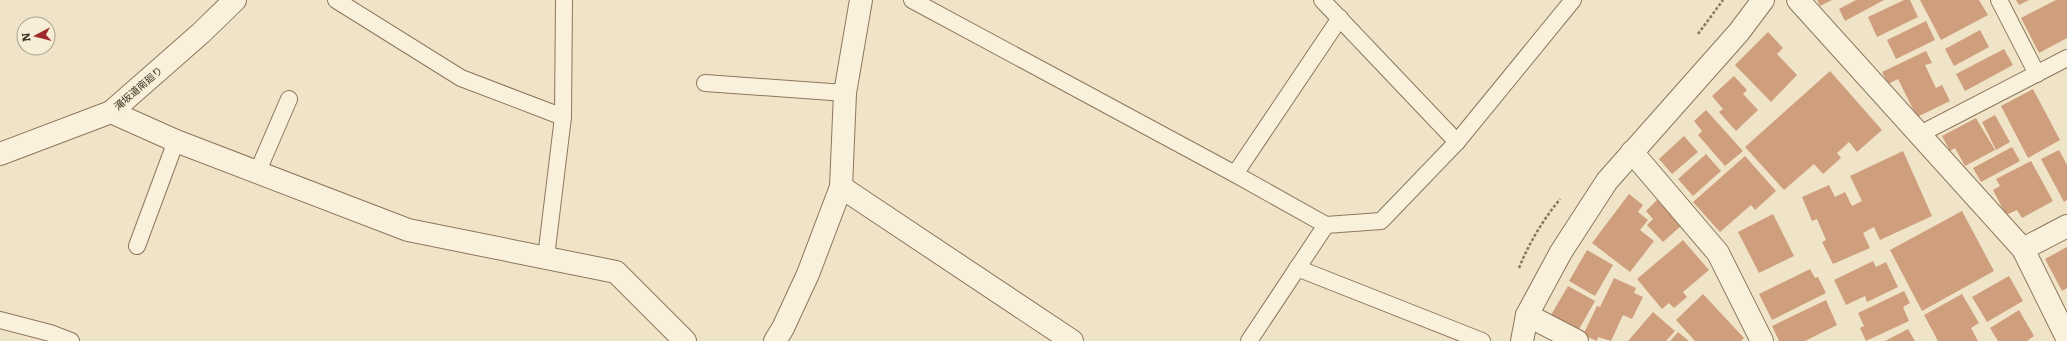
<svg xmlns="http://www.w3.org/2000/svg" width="2067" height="341" viewBox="0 0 2067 341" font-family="Literata,'Noto Sans JP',serif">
  <rect width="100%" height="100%" fill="#f0e4c8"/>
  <!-- building -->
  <g fill="#cf9f7d">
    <polygon points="1817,0 1832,0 1820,6"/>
    <polygon points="1856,0 1884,0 1845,21 1839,9"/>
    <polygon points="1904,0 1910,0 1918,17 1877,37 1868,17"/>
    <polygon points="1920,0 1979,0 1988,15 1941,40"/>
    <polygon points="2016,0 2029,0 2019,5"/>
    <polygon points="2056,0 2067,0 2067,38 2039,53 2021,18"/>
    <polygon points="1926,21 1935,40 1896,59 1887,40"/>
    <polygon points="1980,30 1989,47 1954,66 1945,49"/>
    <polygon points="1768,32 1783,48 1777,54 1797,75 1771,102 1735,65"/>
    <polygon points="2004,49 2013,65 1965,91 1956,74"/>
    <polygon points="1926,51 1932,63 1925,65 1936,88 1942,85 1950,101 1917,117 1898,79 1888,84 1882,72"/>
    <polygon points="1830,71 1882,130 1857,152 1849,142 1837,153 1841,158 1823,174 1814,164 1784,190 1745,147"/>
    <polygon points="1734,76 1747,90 1743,94 1758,110 1736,131 1719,112 1723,109 1712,96"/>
    <polygon points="2033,89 2060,140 2028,158 2001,106"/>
    <polygon points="1706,110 1743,151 1725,166 1698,135 1702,131 1694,121"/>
    <polygon points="1995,115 2010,142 1996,150 1982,122"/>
    <polygon points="1976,118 1995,150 1965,166 1955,148 1950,151 1942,136"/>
    <polygon points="1684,136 1698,152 1672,174 1659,159"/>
    <polygon points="2012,147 2020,161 1981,182 1973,168"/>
    <polygon points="2059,150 2067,165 2067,200 2064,202 2041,159"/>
    <polygon points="1903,151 1932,216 1880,240 1874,227 1863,233 1870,248 1833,264 1822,242 1826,240 1817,219 1812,221 1802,197 1829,185 1835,197 1845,192 1852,206 1862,201 1850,176"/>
    <polygon points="1706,154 1721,171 1693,196 1678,179"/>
    <polygon points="1745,156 1776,191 1755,210 1751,205 1720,232 1693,202"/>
    <polygon points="2031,161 2053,201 2022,218 2017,210 2006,215 1993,190 2000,186 1996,179"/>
    <polygon points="1629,194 1643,205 1638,212 1648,220 1640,230 1654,241 1630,272 1592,243"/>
    <polygon points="1657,200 1681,226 1663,242 1647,225 1653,219 1646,211"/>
    <polygon points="1962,211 1994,271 1922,311 1890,250"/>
    <polygon points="1773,214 1794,256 1759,273 1738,232"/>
    <polygon points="1683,240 1709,270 1683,292 1687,297 1674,308 1669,303 1662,309 1637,279"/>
    <polygon points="2067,247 2067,288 2062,291 2045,259"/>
    <polygon points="1587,250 1613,265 1595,296 1569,281"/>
    <polygon points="1873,261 1876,267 1886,262 1898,287 1867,302 1865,296 1846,305 1834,280"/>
    <polygon points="1810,269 1815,278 1818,277 1826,293 1772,320 1759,294"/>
    <polygon points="2009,276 2023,301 1987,322 1972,297"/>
    <polygon points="1614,278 1636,288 1634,293 1643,297 1632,319 1623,315 1611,341 1598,337 1597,341 1583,335 1597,306 1600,307"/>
    <polygon points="1568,286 1595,301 1578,331 1551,315"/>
    <polygon points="1904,291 1910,303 1903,307 1909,321 1866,341 1860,328 1864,326 1858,313"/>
    <polygon points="1703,294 1744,338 1741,341 1695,341 1676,320"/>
    <polygon points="1962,294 1979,323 1971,328 1978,341 1938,341 1924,315"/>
    <polygon points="1826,300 1837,325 1805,341 1779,341 1772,326"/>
    <polygon points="2019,310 2034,336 2027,341 1998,341 1990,328"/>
    <polygon points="1653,312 1675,331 1666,341 1628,341"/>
    <polygon points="1908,329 1915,341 1885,341"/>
    <polygon points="1678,332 1689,341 1670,341"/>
  </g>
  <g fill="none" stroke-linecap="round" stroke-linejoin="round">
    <defs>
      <g id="service">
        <polyline points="336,0 461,78 563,117"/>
        <polyline points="912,0 1235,174 1326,225"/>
        <polyline points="1322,0 1457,142"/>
        <polyline points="1999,0 2037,74"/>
        <polyline points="705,83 845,93"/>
        <polyline points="1920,134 2067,58"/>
        <polyline points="257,173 289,99"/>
        <polyline points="1235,174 1340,18"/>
        <polyline points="137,246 176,141"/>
        <polyline points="546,257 563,117 564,0"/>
        <polyline points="1297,268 1482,341"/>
        <polyline points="0,320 50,333 71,341"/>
        <polyline points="1249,341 1326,225 1381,221 1457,142 1573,0"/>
      </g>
      <g id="minor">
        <polyline points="1798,0 2023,249 2067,338"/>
        <polyline points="111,112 176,141 408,230 616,272 685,341"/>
        <polyline points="1632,152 1718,253 1762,341"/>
        <polyline points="0,154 111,112 201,33 235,0"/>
        <polyline points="841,187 1072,341"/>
        <polyline points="2023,249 2067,226"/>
        <polyline points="1527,315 1577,341"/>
        <polyline points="775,341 783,328 808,274 841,187 845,93 861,0"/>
        <polyline points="1522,341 1527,315 1561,252 1607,181 1739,32 1763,0"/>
      </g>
    </defs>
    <!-- service casing -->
    <use href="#service" stroke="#8d765c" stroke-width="18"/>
    <!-- minor casing -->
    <use href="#minor" stroke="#8d765c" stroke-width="24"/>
    <!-- path -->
    <g stroke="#8d765c" stroke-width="2.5" stroke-dasharray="3 2" stroke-linecap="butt">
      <polyline points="1698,34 1723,0"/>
      <path d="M1519 268C1529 243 1543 220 1560 199"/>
    </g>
    <!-- service -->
    <use href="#service" stroke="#faf1dc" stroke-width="16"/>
    <!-- minor -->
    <use href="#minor" stroke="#faf1dc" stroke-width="22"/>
  </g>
  <g text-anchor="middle" stroke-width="3.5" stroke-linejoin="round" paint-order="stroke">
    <!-- street labels -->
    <g font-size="10" fill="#3d2e20" stroke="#f7eed8">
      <text transform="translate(138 88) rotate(-41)" y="4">滝坂道南廻り</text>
    </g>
  </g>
  <!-- north arrow -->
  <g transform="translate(36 36) rotate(263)"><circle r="19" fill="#f7eed8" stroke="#ada18e"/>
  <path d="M0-3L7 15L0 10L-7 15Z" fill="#9e2a2b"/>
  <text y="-6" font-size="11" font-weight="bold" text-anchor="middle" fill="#3d2e20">N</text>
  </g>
</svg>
